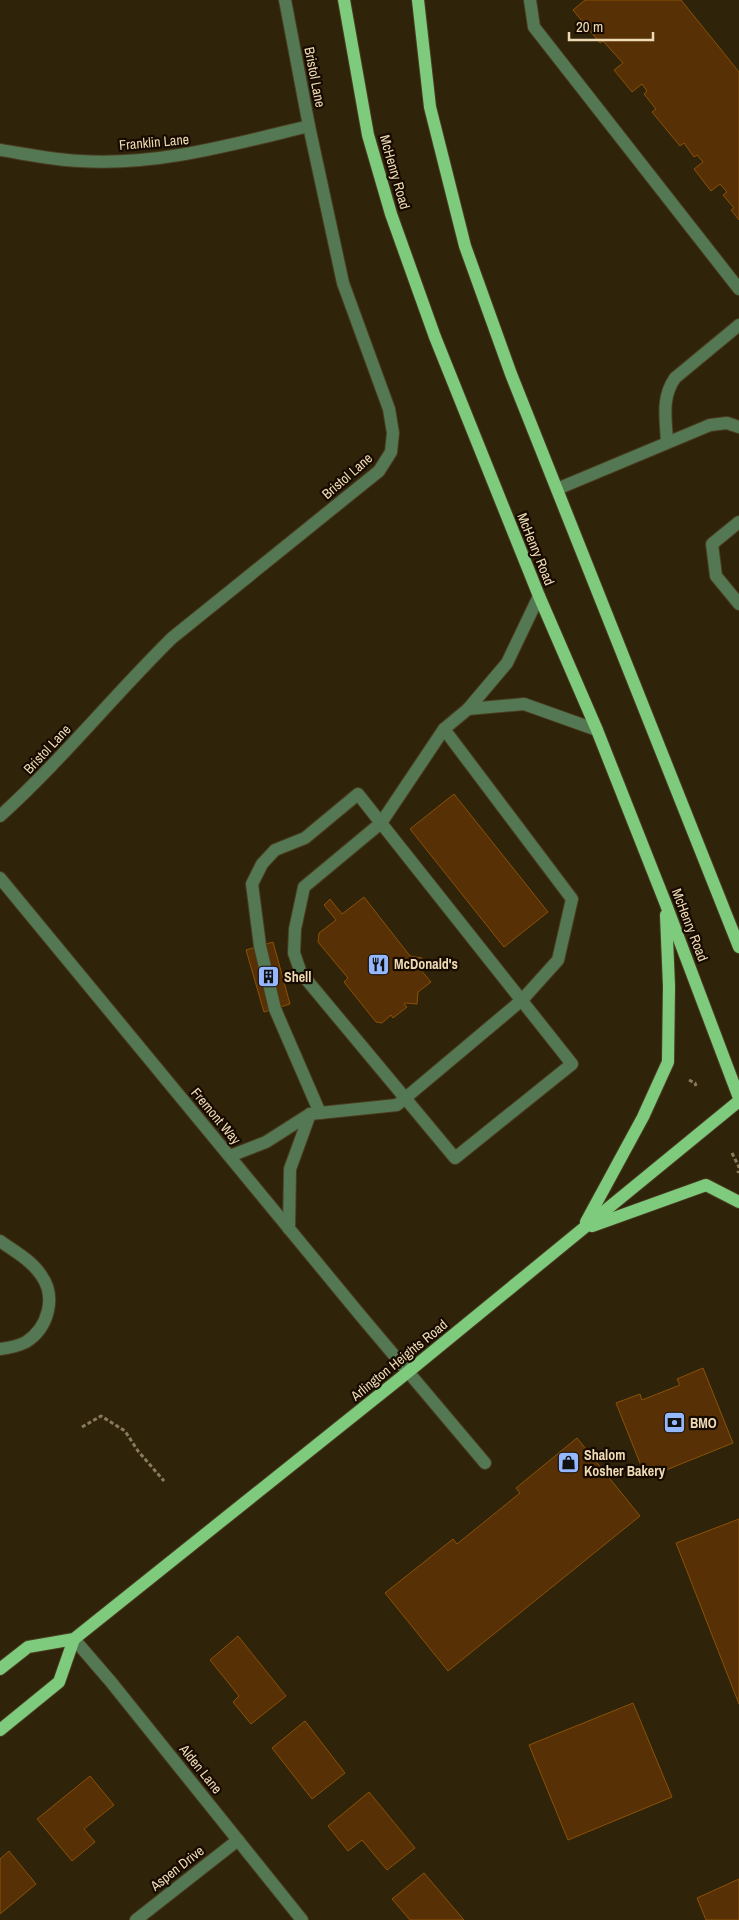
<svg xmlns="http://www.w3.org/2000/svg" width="739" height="1920" viewBox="0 0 739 1920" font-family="'Archivo Narrow',sans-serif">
  <rect width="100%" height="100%" fill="#2f2309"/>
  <!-- building -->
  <g fill="#573105" stroke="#8b5107">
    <polygon points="585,0 681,0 739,72 739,220 731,210 734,208 723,195 727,192 720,184 711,191 694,169 703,162 697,155 694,157 684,143 680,146 652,112 656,109 644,94 647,91 642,84 632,92 614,70 623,63 603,41 600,43 573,10"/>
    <polygon points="454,794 548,912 504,947 410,829"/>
    <polygon points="364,897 410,956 422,958 420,969 431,982 418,992 417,1004 406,1003 404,1004 407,1007 393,1018 391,1015 382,1023 376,1022 344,982 348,978 318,942 319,933 336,920 324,905 330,899 342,914"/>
    <polygon points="273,942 290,1004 264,1012 246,950"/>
    <polygon points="703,1368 733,1443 646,1478 616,1403 640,1394 642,1400 680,1385 677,1379"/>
    <polygon points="577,1438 640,1516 448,1671 385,1593 453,1539 457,1544 520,1493 516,1488"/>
    <polygon points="739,1519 739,1704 676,1543"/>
    <polygon points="238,1636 286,1696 251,1724 233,1702 239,1696 210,1660"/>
    <polygon points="633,1703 672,1797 568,1840 529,1745"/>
    <polygon points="305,1721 345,1773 312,1799 272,1748"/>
    <polygon points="90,1776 114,1805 84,1829 95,1842 72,1861 37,1819"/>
    <polygon points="369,1792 415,1848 387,1870 362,1840 348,1851 328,1826"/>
    <polygon points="9,1851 36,1884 0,1914 0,1859"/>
    <polygon points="424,1873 464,1920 410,1920 392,1899"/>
    <polygon points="739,1879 739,1920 706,1920 697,1898"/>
  </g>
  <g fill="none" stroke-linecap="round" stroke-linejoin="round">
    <defs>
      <g id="minor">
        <polyline points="530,0 534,27 739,289"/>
        <path d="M0 150C26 154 53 160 80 161 158 166 234 144 309 126"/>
        <path d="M667 442C666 419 661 398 675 378L739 325"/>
        <polyline points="557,489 710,425 727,423 739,427"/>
        <polyline points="739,522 712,544 716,576 739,604"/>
        <polyline points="468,709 524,704 597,730"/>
        <path d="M0 816C61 761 113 696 172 638L379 471 391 452 393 433 389 409 343 283 309 126 285 0"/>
        <polygon points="381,823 572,1064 455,1158 301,973 294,953 295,929 304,887"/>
        <polyline points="0,878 361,1316 485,1463"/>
        <polyline points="320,1113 275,1009 260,946 252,884 262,864 275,850 305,838 358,794 381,823 444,729"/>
        <polyline points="230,1156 266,1142 310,1114 397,1105 522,1000 558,960 572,899 444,729 468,709 507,663 539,596"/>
        <polyline points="289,1229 290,1169 310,1114"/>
        <path d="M0 1241C14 1251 31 1260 41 1275 57 1297 48 1328 26 1342 18 1346 9 1348 0 1349"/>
        <polyline points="74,1639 111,1682 302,1920"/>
        <polyline points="136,1920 238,1840"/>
      </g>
      <g id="major">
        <polyline points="344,0 368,135 391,214 435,337 539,596 597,730 665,902 739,1098"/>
        <polyline points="418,0 430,107 465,246 511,374 739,947"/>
        <polyline points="586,1222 643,1117 668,1062 669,986 666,915"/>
        <polyline points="592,1226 706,1185 739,1202"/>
        <polyline points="0,1669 28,1647 74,1639 408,1372 739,1101"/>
        <polyline points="0,1730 59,1682 74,1639"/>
      </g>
    </defs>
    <!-- minor casing -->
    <use href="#minor" stroke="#4a3d21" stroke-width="14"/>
    <!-- major casing -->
    <use href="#major" stroke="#4a3d21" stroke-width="14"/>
    <!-- path -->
    <g stroke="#8a7b5b" stroke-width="3" stroke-dasharray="4 2.5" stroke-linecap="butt">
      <polyline points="689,1080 695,1083 696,1086"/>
      <polyline points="732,1153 739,1167 738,1173"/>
      <polyline points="82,1427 101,1416 125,1431 138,1451 164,1481"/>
    </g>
    <!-- minor -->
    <use href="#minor" stroke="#547853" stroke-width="12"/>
    <!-- major -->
    <use href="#major" stroke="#7fcb7e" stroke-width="12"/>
  </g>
  <!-- icons -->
  <defs>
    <symbol id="restaurant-square" viewBox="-11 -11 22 22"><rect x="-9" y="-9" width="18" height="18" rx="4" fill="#94b7fd" stroke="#170b00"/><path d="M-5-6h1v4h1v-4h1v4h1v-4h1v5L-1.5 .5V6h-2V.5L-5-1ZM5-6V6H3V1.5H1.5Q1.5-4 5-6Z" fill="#111"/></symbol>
    <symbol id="building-square" viewBox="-11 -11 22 22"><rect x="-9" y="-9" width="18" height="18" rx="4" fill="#94b7fd" stroke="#170b00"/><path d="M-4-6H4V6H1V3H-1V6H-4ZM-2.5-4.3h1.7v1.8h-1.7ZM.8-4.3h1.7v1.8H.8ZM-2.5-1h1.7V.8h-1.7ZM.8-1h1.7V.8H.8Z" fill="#111"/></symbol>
    <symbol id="bank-square" viewBox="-11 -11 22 22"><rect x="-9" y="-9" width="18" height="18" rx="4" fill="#94b7fd" stroke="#170b00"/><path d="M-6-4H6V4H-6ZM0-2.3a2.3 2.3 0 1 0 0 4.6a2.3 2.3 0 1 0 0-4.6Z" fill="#111"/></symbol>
    <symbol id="shop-square" viewBox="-11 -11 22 22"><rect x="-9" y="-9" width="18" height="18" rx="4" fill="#94b7fd" stroke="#170b00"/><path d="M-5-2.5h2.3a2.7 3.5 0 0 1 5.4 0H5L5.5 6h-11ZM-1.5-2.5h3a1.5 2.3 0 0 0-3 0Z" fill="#111"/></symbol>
  </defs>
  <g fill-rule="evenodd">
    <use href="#restaurant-square" x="366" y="952" width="25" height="25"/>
    <use href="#building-square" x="256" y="964" width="25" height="25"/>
    <use href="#bank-square" x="662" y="1410" width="25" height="25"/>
    <use href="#shop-square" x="556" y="1450" width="25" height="25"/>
  </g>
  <g text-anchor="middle" stroke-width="4.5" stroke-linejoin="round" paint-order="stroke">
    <!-- street labels -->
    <g font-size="14" fill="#eedbb5" stroke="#170b00">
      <text transform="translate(315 77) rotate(79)" y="5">Bristol Lane</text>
      <text transform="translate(154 142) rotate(-5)" y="5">Franklin Lane</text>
      <text transform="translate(395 172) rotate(74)" y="5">McHenry Road</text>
      <text transform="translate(347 476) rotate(-41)" y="5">Bristol Lane</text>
      <text transform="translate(536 549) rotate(68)" y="5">McHenry Road</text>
      <text transform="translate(47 749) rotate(-47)" y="5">Bristol Lane</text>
      <text transform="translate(690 925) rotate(69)" y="5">McHenry Road</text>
      <text transform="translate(216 1116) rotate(50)" y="5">Fremont Way</text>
      <text transform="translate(399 1360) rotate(-39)" y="5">Arlington Heights Road</text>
      <text transform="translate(201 1769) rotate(51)" y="5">Alden Lane</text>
      <text transform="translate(177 1868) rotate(-38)" y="5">Aspen Drive</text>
    </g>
    <!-- poi labels -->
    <g font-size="14" font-weight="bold" fill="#eedbb5" stroke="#170b00" text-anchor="start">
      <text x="394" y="969">McDonald's</text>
      <text x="284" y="982">Shell</text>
      <text x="690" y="1428">BMO</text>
      <text x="584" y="1460">Shalom<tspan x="584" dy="16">Kosher Bakery</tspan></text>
    </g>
  </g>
  <!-- scale -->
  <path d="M569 32v8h84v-8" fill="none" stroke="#eedbb5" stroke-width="2.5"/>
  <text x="576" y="32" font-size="15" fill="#eedbb5" stroke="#170b00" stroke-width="4" paint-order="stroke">20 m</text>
</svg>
